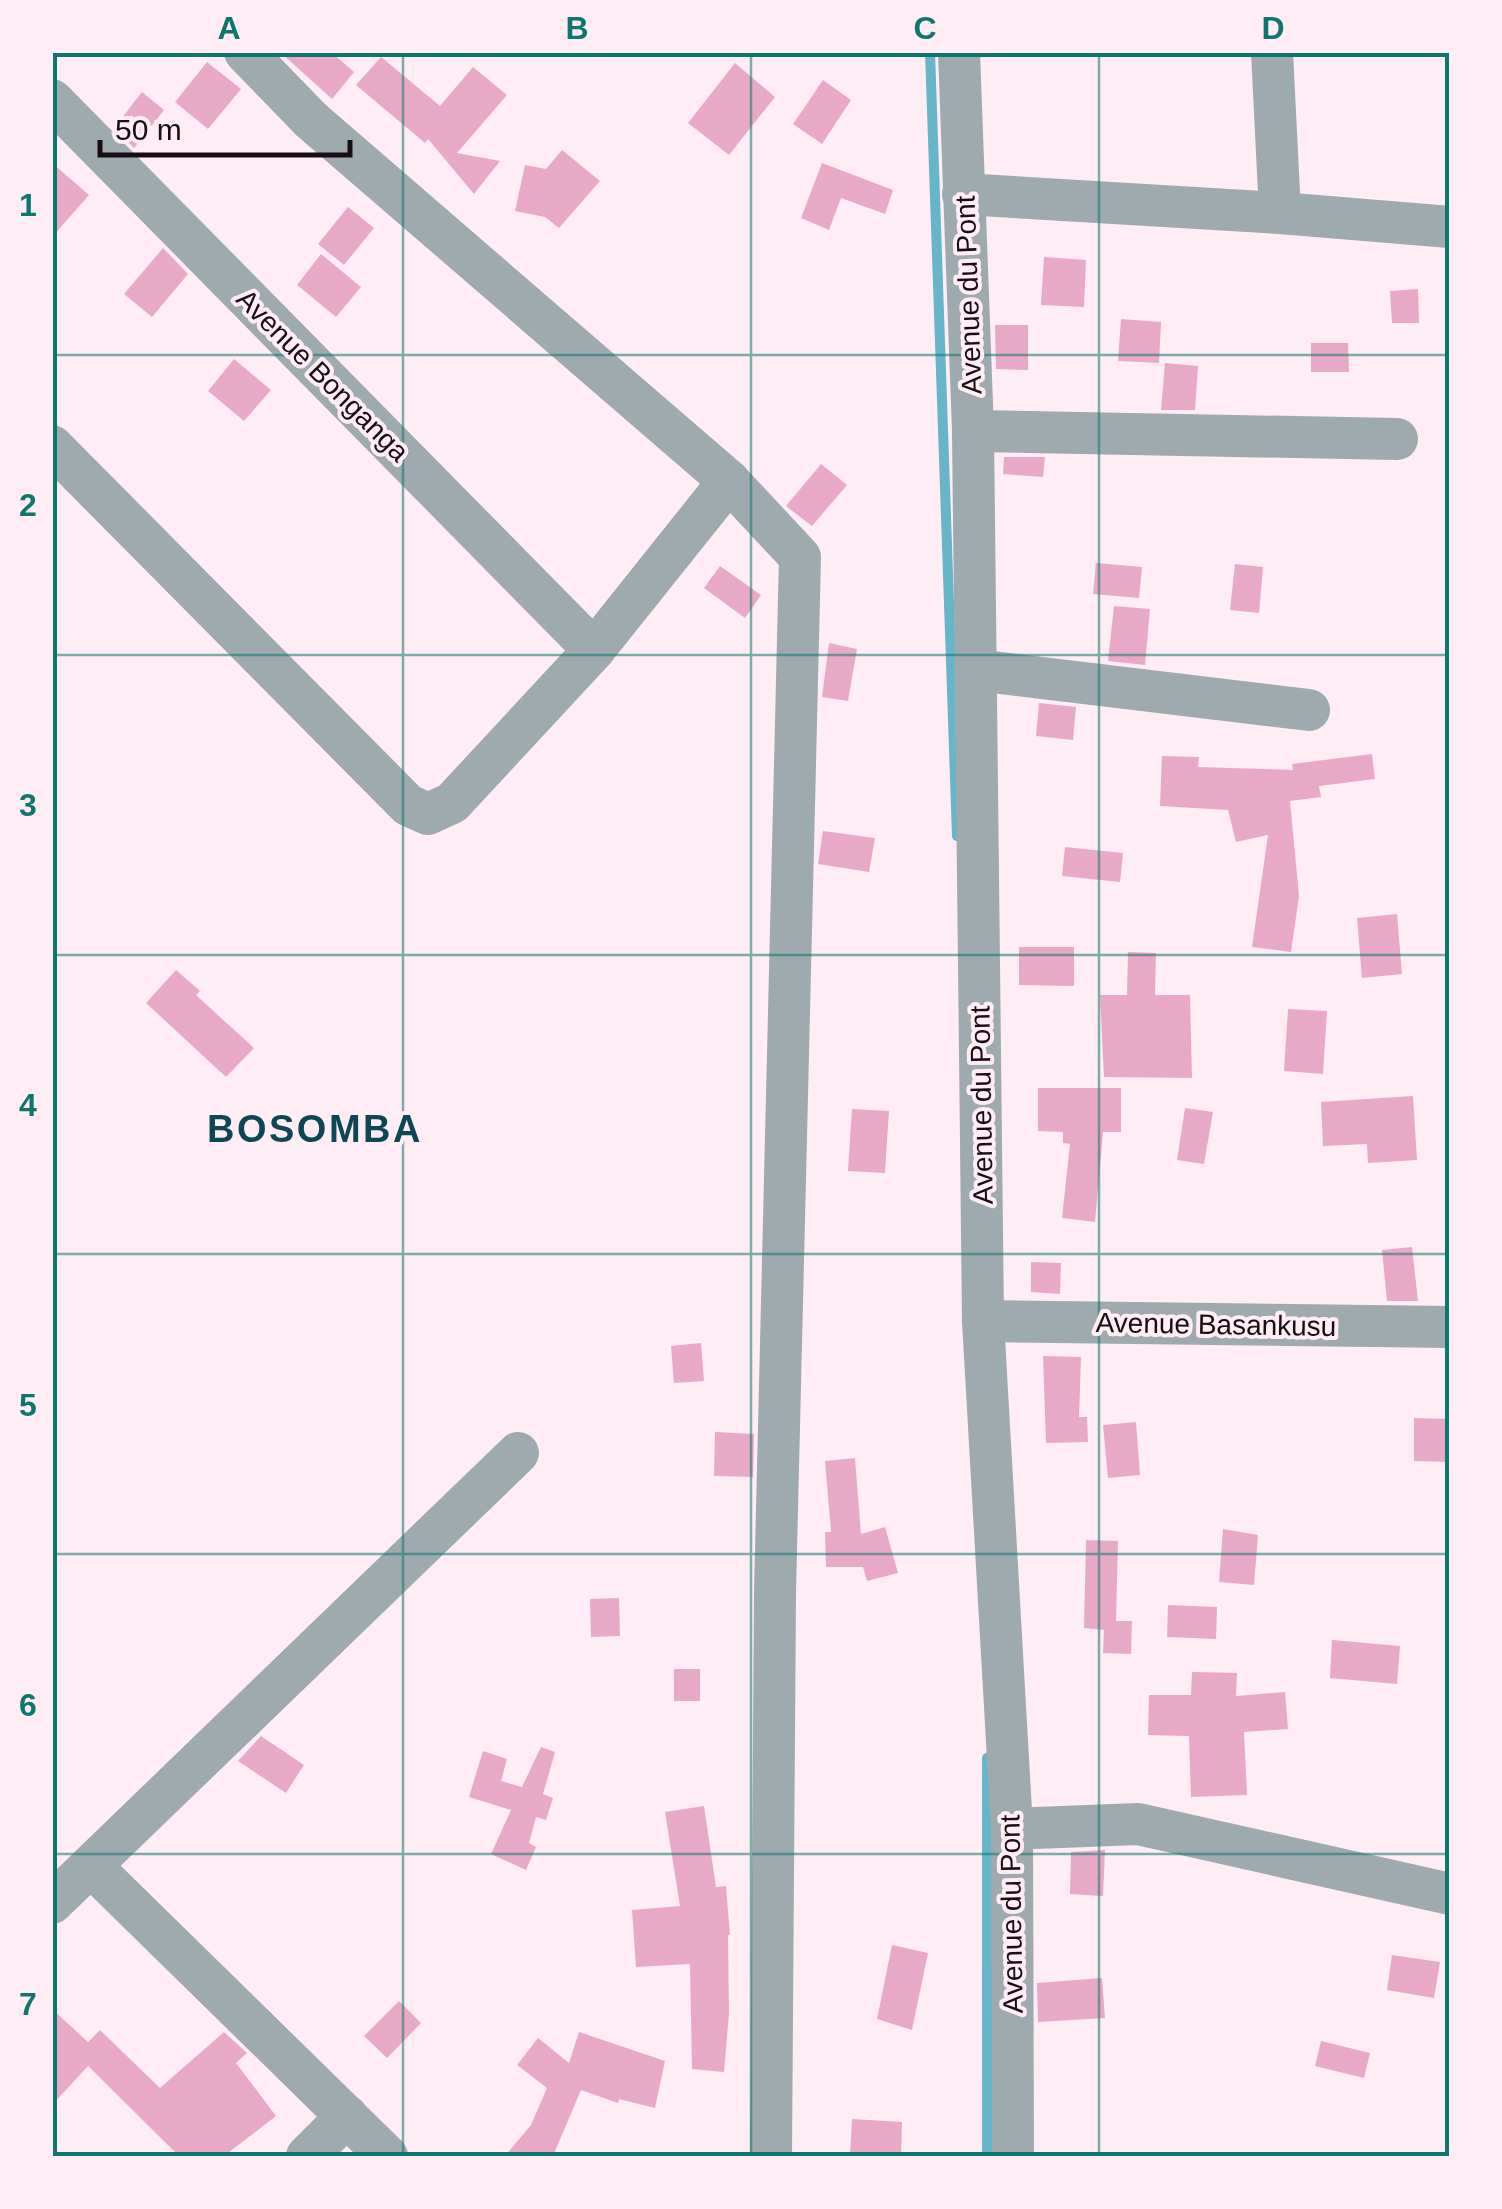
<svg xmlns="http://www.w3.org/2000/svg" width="1502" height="2209" viewBox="0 0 1502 2209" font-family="Arial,sans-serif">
  <rect width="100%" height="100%" fill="#feedf4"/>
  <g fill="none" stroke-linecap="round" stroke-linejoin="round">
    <!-- stream -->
    <g stroke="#67b5c8" stroke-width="10">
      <polyline points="930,52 957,836"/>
      <polyline points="987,2156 987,1758"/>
    </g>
  </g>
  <!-- building -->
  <g fill="#e8a9c6">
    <polygon points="280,52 331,52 354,72 332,99"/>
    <polygon points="381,57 440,106 473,67 507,95 457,153 500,161 474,194 428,139 425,143 356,85"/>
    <polygon points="207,62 241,89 208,129 175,102"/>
    <polygon points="735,63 775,97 729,155 688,123"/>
    <polygon points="823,80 851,100 822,144 793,124"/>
    <polygon points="142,92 164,110 134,148 114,128"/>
    <polygon points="562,150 600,181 559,228 545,217 515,211 525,165 546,169"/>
    <polygon points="52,163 89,195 52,237"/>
    <polygon points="822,163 893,190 885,214 841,198 829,230 801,218"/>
    <polygon points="348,207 374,228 344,265 318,244"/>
    <polygon points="163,248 188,274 152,317 124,294"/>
    <polygon points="321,254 361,287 336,317 297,285"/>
    <polygon points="1044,257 1086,260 1084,307 1041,305"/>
    <polygon points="1418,289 1419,323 1392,323 1390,291"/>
    <polygon points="1121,319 1161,322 1159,363 1118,361"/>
    <polygon points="995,325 1028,325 1028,370 996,369"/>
    <polygon points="1311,343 1348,343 1349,372 1311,372"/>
    <polygon points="234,359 271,390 244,421 208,391"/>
    <polygon points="1165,363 1198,366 1195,410 1161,410"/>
    <polygon points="1004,457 1045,457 1043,477 1003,474"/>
    <polygon points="821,464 847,485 812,526 786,506"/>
    <polygon points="1096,563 1142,567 1139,598 1093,594"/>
    <polygon points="1235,564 1263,567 1259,613 1230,610"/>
    <polygon points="720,566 761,595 745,618 704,588"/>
    <polygon points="1114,606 1150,609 1145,665 1108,661"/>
    <polygon points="829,643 857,649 848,701 822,697"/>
    <polygon points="1039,703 1076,707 1073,740 1036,736"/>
    <polygon points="1372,754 1375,779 1319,786 1321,797 1290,801 1299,896 1291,952 1252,947 1268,835 1236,842 1228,810 1160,806 1162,756 1199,757 1198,767 1293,770 1292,764"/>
    <polygon points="823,831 875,838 869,872 818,864"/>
    <polygon points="1065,847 1123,853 1120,882 1062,876"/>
    <polygon points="1397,914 1402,974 1362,978 1357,918"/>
    <polygon points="1019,947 1074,947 1074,986 1019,985"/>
    <polygon points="1128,952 1156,953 1155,995 1190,995 1192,1078 1104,1077 1100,995 1127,995"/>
    <polygon points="176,970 200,991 196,995 254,1048 226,1077 146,1003"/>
    <polygon points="1288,1009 1327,1011 1323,1074 1284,1071"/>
    <polygon points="1038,1088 1121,1088 1121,1132 1103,1132 1095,1222 1062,1218 1070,1144 1063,1143 1063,1132 1038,1131"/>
    <polygon points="1413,1096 1417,1160 1368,1163 1367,1144 1323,1146 1321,1102"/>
    <polygon points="1185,1108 1213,1112 1204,1164 1177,1160"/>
    <polygon points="852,1109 889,1111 885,1173 848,1171"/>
    <polygon points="1412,1247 1418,1301 1387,1301 1382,1250"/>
    <polygon points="1031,1262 1061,1263 1060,1294 1031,1292"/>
    <polygon points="701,1343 704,1381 674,1383 671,1346"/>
    <polygon points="1043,1356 1081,1357 1079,1417 1087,1417 1088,1442 1046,1443"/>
    <polygon points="1414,1418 1450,1419 1450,1462 1414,1461"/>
    <polygon points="1136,1422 1140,1475 1108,1478 1103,1425"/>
    <polygon points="715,1432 754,1434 753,1477 714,1476"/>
    <polygon points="855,1458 861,1534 885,1527 898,1573 867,1581 863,1567 826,1567 825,1532 831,1532 825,1461"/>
    <polygon points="1223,1529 1258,1535 1254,1585 1219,1582"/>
    <polygon points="1086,1540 1118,1541 1116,1621 1132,1621 1131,1654 1103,1653 1104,1630 1084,1628"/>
    <polygon points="619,1598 620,1636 591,1637 590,1599"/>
    <polygon points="1168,1605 1217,1607 1216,1639 1167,1637"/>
    <polygon points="1332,1640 1400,1646 1397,1684 1330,1678"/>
    <rect x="674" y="1669" width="26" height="32"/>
    <polygon points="1192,1672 1237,1673 1236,1696 1285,1692 1288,1729 1244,1732 1247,1795 1191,1797 1189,1736 1148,1735 1149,1695 1191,1695"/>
    <polygon points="261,1736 304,1765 286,1793 238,1761"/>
    <polygon points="541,1747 555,1752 543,1794 553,1798 546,1820 536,1817 529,1843 536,1847 526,1870 491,1854 511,1810 469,1797 483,1751 507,1759 501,1781 522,1787"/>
    <polygon points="704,1806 716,1887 726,1886 730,1935 728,1935 729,2014 724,2072 692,2069 690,1964 636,1967 632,1910 680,1906 665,1812"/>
    <polygon points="1105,1850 1103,1896 1070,1894 1071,1852"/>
    <polygon points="892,1945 928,1953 912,2030 877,2019"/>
    <polygon points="1392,1955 1440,1962 1434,1998 1387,1990"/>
    <polygon points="1102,1978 1105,2018 1038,2022 1037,1983"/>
    <polygon points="399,2001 421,2023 387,2058 364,2036"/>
    <polygon points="52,2009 88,2042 100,2030 160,2088 224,2032 247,2053 236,2063 276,2116 224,2156 179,2156 88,2066 52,2105"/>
    <polygon points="579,2032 665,2061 655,2108 619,2099 618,2103 581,2090 553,2156 505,2156 531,2125 547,2088 517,2065 538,2038 569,2063"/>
    <polygon points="1321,2041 1370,2053 1364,2078 1315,2066"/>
    <polygon points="852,2119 902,2122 901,2156 850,2156"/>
  </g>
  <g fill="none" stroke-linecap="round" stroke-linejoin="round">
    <!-- minor -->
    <g stroke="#9eaaae" stroke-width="42">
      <polyline points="245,52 311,120 729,481 800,557 775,1592 771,2156"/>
      <polyline points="959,52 973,431 983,1321 1012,1829 1013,2156"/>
      <polyline points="1272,52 1280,213"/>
      <polyline points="52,100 594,650"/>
      <polyline points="963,194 1280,213 1450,227"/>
      <polyline points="973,431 1397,439"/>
      <polyline points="52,446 408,805 428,814 452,803 594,650 729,481"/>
      <polyline points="976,670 1309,710"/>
      <polyline points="983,1321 1450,1327"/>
      <polyline points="1012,1829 1138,1824 1450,1894"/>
      <polyline points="91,1866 387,2156"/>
      <polyline points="52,1903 518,1453"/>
      <polyline points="307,2156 347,2116"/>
    </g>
  </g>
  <!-- grid -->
  <path fill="none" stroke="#0f766e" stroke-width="2.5" stroke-opacity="0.55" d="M403 52V2156M751 52V2156M1099 52V2156M52 355H1450M52 655H1450M52 955H1450M52 1254H1450M52 1554H1450M52 1854H1450"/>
  <g text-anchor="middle" stroke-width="8" stroke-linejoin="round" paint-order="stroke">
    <!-- street labels -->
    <g font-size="28" fill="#160e12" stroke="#feedf4">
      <text transform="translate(968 295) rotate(-92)" y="10">Avenue du Pont</text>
      <text transform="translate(323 375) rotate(45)" y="10">Avenue Bonganga</text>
      <text transform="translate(981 1105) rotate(-91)" y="10">Avenue du Pont</text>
      <text transform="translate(1216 1324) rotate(1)" y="10">Avenue Basankusu</text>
      <text transform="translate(1011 1914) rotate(-91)" y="10">Avenue du Pont</text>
    </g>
    <!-- district labels -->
    <g font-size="38" font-weight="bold" letter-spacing="2.5" fill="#0d4754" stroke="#feedf4">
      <text x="315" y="1142">BOSOMBA</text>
    </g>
  </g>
  <!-- border -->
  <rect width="1502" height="2209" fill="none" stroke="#feedf4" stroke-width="110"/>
  <!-- scale -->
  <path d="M100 140v15h250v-15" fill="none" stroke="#160e12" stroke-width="5"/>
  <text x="115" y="140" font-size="30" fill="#160e12" stroke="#feedf4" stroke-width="8" paint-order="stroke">50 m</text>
  <rect x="55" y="55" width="1392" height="2099" fill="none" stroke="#0f766e" stroke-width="4"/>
  <g font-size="32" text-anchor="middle" font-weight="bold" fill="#0f766e">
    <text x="229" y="39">A</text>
    <text x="577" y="39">B</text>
    <text x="925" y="39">C</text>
    <text x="1273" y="39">D</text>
    <text x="28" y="216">1</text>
    <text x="28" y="516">2</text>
    <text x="28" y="816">3</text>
    <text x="28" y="1116">4</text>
    <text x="28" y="1416">5</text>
    <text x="28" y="1716">6</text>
    <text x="28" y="2015">7</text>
  </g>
</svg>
